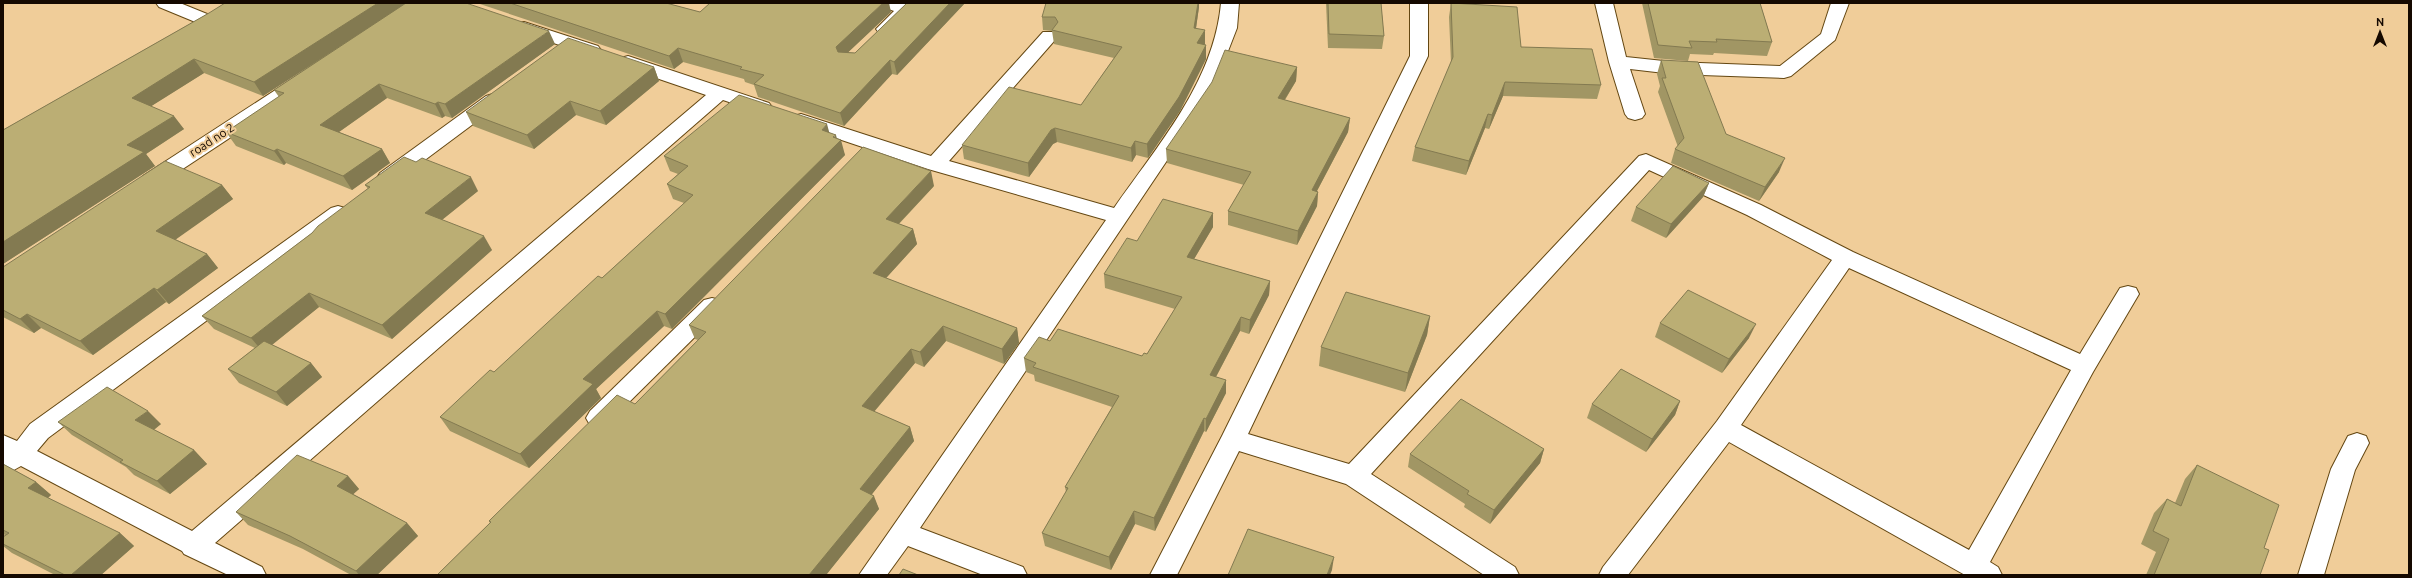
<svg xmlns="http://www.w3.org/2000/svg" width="2412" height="578" viewBox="0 0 2412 578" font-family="Ubuntu,sans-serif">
  <rect width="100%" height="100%" fill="#f0cd99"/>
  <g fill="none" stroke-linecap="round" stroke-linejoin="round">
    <defs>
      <g id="minor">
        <polygon points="156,3 180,3 217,18 220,22 217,26 205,26 159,7"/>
        <polygon points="880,3 905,3 908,4 912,12 891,33 879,33 876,29 894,11 883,7"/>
        <path d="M1221 3H1239L1237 28 1211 95 920 528 1023 567 1027 575H983L908 546 887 575H859L1106 220 928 169 794 124 791 120 794 116 801 114 931 156 1043 32H1055L1058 36 1055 40 949 161 1114 208C1157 146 1214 82 1221 3Z"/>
        <path d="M1410 3H1428V56L1248 434 1349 464 1639 156 1646 154 1761 205 1853 252 2080 354 2120 288 2128 286 2136 288 2139 294 2093 372 1990 562 1998 567 2002 575H1965L1729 442 1628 575H1599L1603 567 1717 421 1832 260 1747 215 1649 170 1371 474 1515 567 1519 575H1484L1346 484 1239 451 1177 575H1150L1222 436 1410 56ZM1849 268 2071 370 1969 550 1741 425Z"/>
        <polygon points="1595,3 1613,3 1626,57 1673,62 1780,66 1821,34 1831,3 1849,3 1835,40 1791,76 1784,78 1673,74 1630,69 1645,114 1642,118 1635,120 1628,118 1625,114 1609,62"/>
        <polygon points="524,22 598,46 601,50 598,54 592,56 518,31 515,27 518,23"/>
        <polygon points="628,56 769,103 772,107 769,111 762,113 723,100 215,543 262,567 266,575 228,575 184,554 182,551 21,466 3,476 3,435 17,441 30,424 331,208 338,206 345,208 348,213 345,218 48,438 37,451 192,531 706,95 621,66 619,62 621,58"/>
        <polygon points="304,74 311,76 313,80 311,84 157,186 150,188 143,186 140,181 143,176 297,76"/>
        <polygon points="493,94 500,96 503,100 500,104 394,183 387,185 380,183 377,178 380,173 486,96"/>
        <polygon points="712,298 720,300 723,306 720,312 606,425 598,428 590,425 586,418 590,411 704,300"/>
        <polygon points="2357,433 2366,436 2369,443 2355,470 2324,575 2298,575 2331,469 2348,436"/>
      </g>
    </defs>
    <!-- minor casing -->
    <use href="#minor" stroke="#644712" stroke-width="2"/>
    <!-- minor -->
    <use href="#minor" fill="#fff" fill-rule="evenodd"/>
  </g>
  <!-- wall -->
  <g fill="#a19664">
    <polygon points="477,3 666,3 700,12 891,12 848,52 855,53 907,3 902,3 965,3 897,75 892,74 844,126 758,97 754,85 745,82 744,79 683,62 674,69"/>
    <polygon points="1326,3 1381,3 1384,36 1382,49 1328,48"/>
    <polygon points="1451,3 1521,47 1601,85 1597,99 1503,96 1489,129 1485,128 1466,175 1412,161 1415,147 1451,63 1449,17"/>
    <polygon points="1642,3 1760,3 1772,42 1767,56 1714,53 1713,55 1690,54 1688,61 1654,58"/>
    <polygon points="404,4 555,44 452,118 445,116 442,118 387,98 339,132 382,149 390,163 352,190 286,163 284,165 236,146 226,132 279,97 274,90 313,64 263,96 204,73 151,106 184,129 146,154 155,166 3,264 3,130 209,13"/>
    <polygon points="1199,7 1196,28 1205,44 1206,59 1180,111 1148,158 1136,155 1132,162 1057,142 1053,144 1029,177 964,159 962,145 1081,105 1114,58 1054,44 1052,31 1043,30 1042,17"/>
    <polygon points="1661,60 1726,134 1779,172 1759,201 1671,163 1675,149 1678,147 1658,92 1660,86 1657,74"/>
    <polygon points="654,67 659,81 606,125 576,115 534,149 473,126 466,112"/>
    <polygon points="1297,67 1296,81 1285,100 1350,118 1348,132 1317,191 1318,192 1317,206 1297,245 1228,225 1228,211 1244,185 1167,163 1166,149"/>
    <polygon points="830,133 837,139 845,155 672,329 664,326 596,389 601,398 529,468 450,431 440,417 494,372 602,278 684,203 673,199 667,184 678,174 670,171 664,156"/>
    <polygon points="1709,183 1703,197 1666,238 1631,221 1636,207"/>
    <polygon points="222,185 233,199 175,239 207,254 218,268 169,304 166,302 93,355 41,328 34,333 3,317 3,267"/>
    <polygon points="365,185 478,191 442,220 492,250 392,339 319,307 272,345 311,363 322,377 287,406 239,383 228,369 255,348 214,329 202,316 312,233 368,189"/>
    <polygon points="934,186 899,224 913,229 917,244 886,278 1017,328 1019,343 1004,364 946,341 924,367 915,363 874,412 910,427 914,441 872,494 879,509 826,575 437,575 490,523 489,521 635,404 698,340 695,339 689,325"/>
    <polygon points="1213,213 1213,227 1194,259 1270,281 1269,295 1249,334 1240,331 1216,377 1226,380 1226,393 1206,432 1204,431 1155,531 1135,524 1111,570 1045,546 1042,533 1066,492 1065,487 1112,407 1035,381 1034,375 1026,372 1024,358 1050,341 1142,356 1147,354 1175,309 1105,288 1104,274 1137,241"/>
    <polygon points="1430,316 1427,335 1405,392 1319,366 1321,347"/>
    <polygon points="1660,323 1749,338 1722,373 1655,337"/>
    <polygon points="1680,401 1675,415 1646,452 1587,418 1592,404"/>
    <polygon points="58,422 161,424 154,430 194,450 207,464 170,494 134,475 126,467 72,435"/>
    <polygon points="1544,449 1540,463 1490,524 1464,507 1465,504 1408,467 1410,454"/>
    <polygon points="3,464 36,482 51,495 48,498 120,533 134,546 101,575 55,575 12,553 3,546 3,537 5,535 3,534"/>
    <polygon points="2197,465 2264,548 2260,575 2146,575 2156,552 2141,544 2154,513 2167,499 2175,503 2185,479"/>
    <polygon points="348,476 359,489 353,494 407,523 418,536 377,575 351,575 303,549 248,525 236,512"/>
  </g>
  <!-- shaded-wall -->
  <g fill="#837a51">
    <polygon points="378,3 403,3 404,5 263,96 254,82"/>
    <polygon points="883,3 889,3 891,12 840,60 836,47"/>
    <polygon points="950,3 965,3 897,75 894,62"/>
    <polygon points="1198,3 1199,3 1199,7 1194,42 1194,28"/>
    <polygon points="1205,30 1205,44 1197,56 1197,43"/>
    <polygon points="549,31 555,44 452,118 445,104"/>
    <polygon points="1206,45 1206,59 1180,111 1148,158 1147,144"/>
    <polygon points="678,48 683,62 674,69 669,56"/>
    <polygon points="194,59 204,73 142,112 132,98"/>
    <polygon points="890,60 892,74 844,126 840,113"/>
    <polygon points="654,67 659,81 606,125 600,111"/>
    <polygon points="1297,67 1296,81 1277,112 1278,98"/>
    <polygon points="1505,82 1503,96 1489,129 1492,115"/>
    <polygon points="379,84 387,98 329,139 320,125"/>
    <polygon points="570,101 576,115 534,149 527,135"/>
    <polygon points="438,102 445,116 442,118 435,104"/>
    <polygon points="1488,114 1485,128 1466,175 1469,161"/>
    <polygon points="174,116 184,129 146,154 155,166 3,264 3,242 127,145"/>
    <polygon points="1350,118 1348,132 1310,204 1312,190"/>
    <polygon points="827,124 831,139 822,130"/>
    <polygon points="1055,128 1057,142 1053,144 1029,177 1028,163 1051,130"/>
    <polygon points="836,135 838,143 841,140 845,155 672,329 665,314"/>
    <polygon points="1135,141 1136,155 1132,162 1131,148"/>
    <polygon points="277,149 286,163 284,165 274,151"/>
    <polygon points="382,149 390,163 352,190 343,176"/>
    <polygon points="1785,158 1779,172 1759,201 1765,187"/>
    <polygon points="931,171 934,186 889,234 886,219"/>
    <polygon points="471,177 478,191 433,227 425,213"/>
    <polygon points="1709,183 1703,197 1666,238 1671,224"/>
    <polygon points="222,185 233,199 168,245 156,231"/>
    <polygon points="1318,192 1317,206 1297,245 1298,231"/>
    <polygon points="1213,213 1213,227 1187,271 1187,257"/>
    <polygon points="913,229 917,244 877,288 873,273"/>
    <polygon points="484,236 492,250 392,339 382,325"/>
    <polygon points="207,254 218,268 169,304 157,290"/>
    <polygon points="1270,281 1269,295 1249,334 1250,320"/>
    <polygon points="154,288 166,302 93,355 80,341"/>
    <polygon points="309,293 319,307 263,352 251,338"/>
    <polygon points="657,311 664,326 596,389 601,398 529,468 520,454 583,379"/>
    <polygon points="27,314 41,328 34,333 20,319"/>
    <polygon points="1430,316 1427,335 1405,392 1408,373"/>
    <polygon points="1241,317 1240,331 1210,388 1210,375"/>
    <polygon points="1756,324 1749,338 1722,373 1729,359"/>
    <polygon points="943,326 946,341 924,367 920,352"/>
    <polygon points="1017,328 1019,343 1004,364 1002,349"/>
    <polygon points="911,349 915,363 866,421 862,406"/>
    <polygon points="311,363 322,377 287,406 276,392"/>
    <polygon points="1226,380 1226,393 1206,432 1206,419"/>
    <polygon points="1680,401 1675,415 1646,452 1652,439"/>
    <polygon points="148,411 161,424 148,434 135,420"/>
    <polygon points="1204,418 1204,431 1155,531 1154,518"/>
    <polygon points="910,427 914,441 865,503 860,489"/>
    <polygon points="1544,449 1540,463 1490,524 1494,510"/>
    <polygon points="194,450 207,464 170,494 157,481"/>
    <polygon points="348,476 359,489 348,499 337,486"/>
    <polygon points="36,482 51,495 44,501 28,488"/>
    <polygon points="874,496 879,509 826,575 809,575"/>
    <polygon points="1134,511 1135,524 1111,570 1109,557"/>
    <polygon points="407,523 418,536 377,575 359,575 356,571"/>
    <polygon points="120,533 134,546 101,575 71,575"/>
    <polygon points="1334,557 1332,570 1330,575 1327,575"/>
  </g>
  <!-- building -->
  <g fill="#bbae74" stroke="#837a51">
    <polygon points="225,3 378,3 254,82 194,59 132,98 174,116 127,145 144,152 3,242 3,130 209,13"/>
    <polygon points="406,3 466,3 549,31 445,104 438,102 435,104 379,84 320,125 382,149 343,176 277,149 274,151 226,132 284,93 274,90"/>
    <polygon points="510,3 666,3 700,12 710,3 883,3 836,47 838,52 855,53 907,3 950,3 894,62 890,60 840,113 754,84 764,75 740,69 742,67 678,48 669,56"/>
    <polygon points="1046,3 1198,3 1194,28 1205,30 1197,43 1206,45 1179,97 1147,144 1135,141 1131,148 1055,128 1051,130 1028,163 962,145 1009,87 1081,105 1122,47 1052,30 1058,22 1055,17 1042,17"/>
    <polygon points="1328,3 1381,3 1384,36 1329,34"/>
    <polygon points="1451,3 1517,7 1521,47 1592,49 1601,85 1505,82 1492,115 1488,114 1469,161 1415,147 1453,57"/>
    <polygon points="1648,3 1760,3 1772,42 1716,39 1717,42 1689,41 1692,48 1658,45"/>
    <polygon points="568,38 654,67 600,111 570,101 527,135 466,112"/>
    <polygon points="1225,50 1297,67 1278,98 1350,118 1312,190 1318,192 1298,231 1228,211 1251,172 1166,149 1212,82"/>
    <polygon points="1661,60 1698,62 1726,134 1785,158 1765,187 1675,149 1684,138 1662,78 1666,78"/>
    <polygon points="739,95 827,124 822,130 836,135 833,137 841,140 665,314 657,311 583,379 593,384 520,454 440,417 490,370 494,372 598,276 602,278 693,195 667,184 688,166 664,156"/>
    <polygon points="863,147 931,171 886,219 913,229 873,273 1017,328 1002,349 943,326 920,352 911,349 862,406 910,427 860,489 874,496 809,575 437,575 491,522 489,521 617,395 635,404 706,332 689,325"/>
    <polygon points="404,157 416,162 422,158 471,177 425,213 484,236 382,325 309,293 251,338 202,316 312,233 318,226 370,187 365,185"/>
    <polygon points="165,161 222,185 156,231 207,254 157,290 154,288 80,341 27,314 20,319 3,310 3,267"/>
    <polygon points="1673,166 1709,183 1671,224 1636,207"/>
    <polygon points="1163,199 1213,213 1187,257 1270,281 1250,320 1241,317 1210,375 1226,380 1206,419 1204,418 1154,518 1134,511 1109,557 1042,533 1068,488 1065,487 1119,396 1033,367 1036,363 1024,358 1039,337 1050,341 1058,329 1142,356 1144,353 1147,354 1182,297 1104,274 1127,238 1137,241"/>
    <polygon points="1688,290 1756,324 1729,359 1660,323"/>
    <polygon points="1346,292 1430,316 1408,373 1321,347"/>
    <polygon points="264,341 311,363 276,392 228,369"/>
    <polygon points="1621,369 1680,401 1652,439 1592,404"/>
    <polygon points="107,387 148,411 135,420 194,450 157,481 120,462 123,460 58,422"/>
    <polygon points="1461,399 1544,449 1494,510 1467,494 1469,491 1410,454"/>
    <polygon points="297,455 348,476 337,486 407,523 356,571 290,536 236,512"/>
    <polygon points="3,464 36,482 28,488 120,533 71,575 65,575 3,544 3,537 9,533 3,530"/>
    <polygon points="2197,465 2279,505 2264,548 2269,550 2260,575 2154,575 2169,539 2153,531 2167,499 2181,506"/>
    <polygon points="1248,529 1334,557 1327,575 1228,575"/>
    <polygon points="903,569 918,575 899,575"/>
  </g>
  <g text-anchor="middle" stroke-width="4" stroke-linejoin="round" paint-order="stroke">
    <!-- street labels -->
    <g font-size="12" fill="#150900" stroke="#f0cd99">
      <text transform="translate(212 140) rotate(-33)" y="4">road no 2</text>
    </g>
  </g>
  <!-- border -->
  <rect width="2412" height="578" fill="none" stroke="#150900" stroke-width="8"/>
  <!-- north arrow -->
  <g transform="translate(2380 32)" stroke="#f0cd99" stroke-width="3" paint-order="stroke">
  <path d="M0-3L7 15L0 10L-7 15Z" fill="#150900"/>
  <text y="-6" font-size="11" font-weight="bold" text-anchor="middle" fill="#150900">N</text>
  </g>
</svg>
